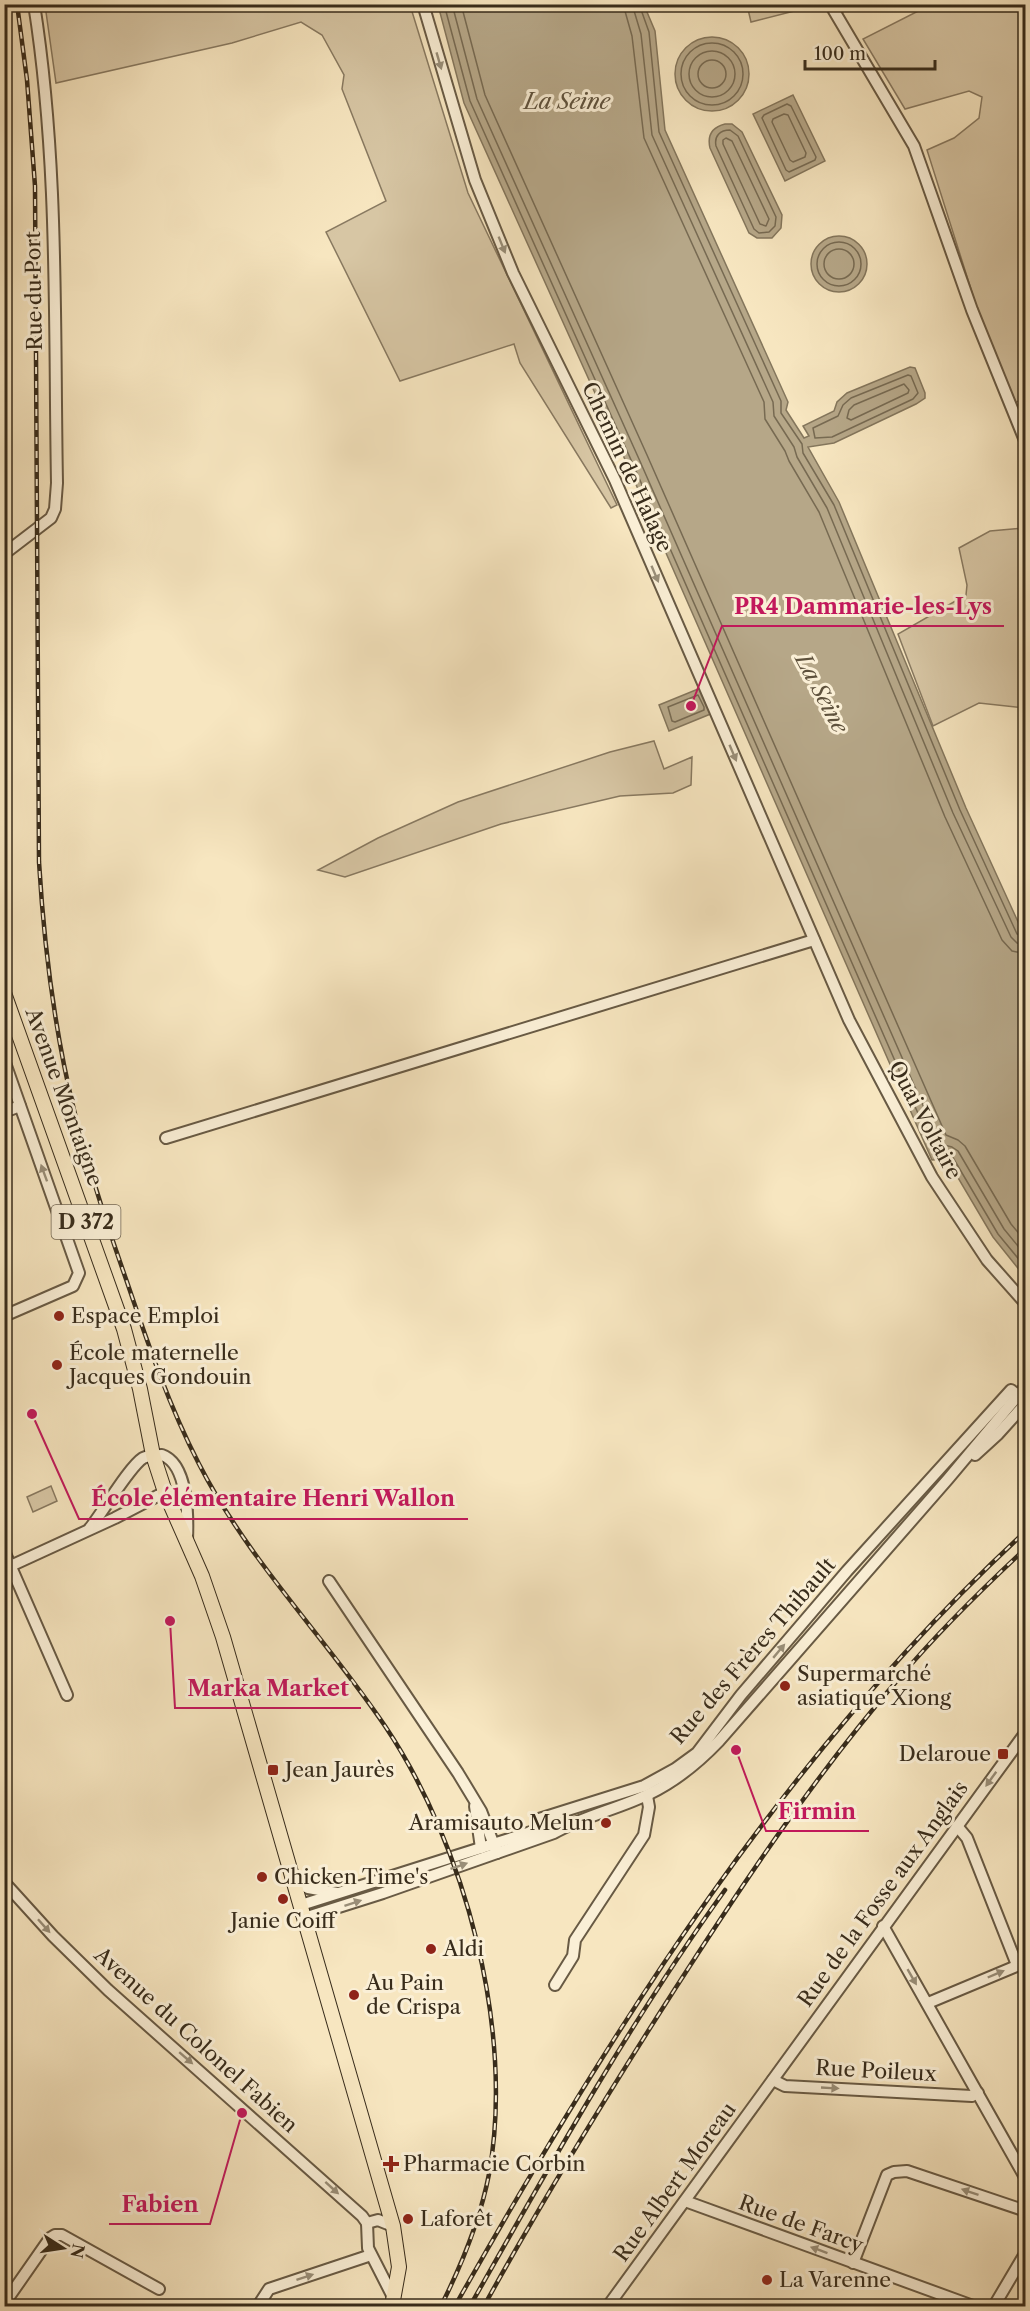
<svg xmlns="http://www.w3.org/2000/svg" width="1030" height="2311" viewBox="0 0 1030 2311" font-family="'Libre Caslon Text',serif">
  <rect width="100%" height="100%" fill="#f7e6c0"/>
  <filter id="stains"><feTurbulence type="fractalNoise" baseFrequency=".00333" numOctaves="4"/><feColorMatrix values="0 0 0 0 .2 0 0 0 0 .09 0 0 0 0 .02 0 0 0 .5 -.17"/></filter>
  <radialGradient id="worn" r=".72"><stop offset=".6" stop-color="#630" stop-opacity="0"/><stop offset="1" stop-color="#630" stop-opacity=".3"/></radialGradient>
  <!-- green -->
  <g fill="#d7c6a4" stroke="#887960" stroke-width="1.5">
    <polygon points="45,5 410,5 468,193 617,505 611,508 520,363 514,344 400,381 326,232 386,201 342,89 344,75 322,35 301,22 232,43 56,83"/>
    <polygon points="747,5 853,5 843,12 806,8 751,22"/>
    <polygon points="930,5 1025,5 1025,399 1013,403 982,324 927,150 954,138 979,118 982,97 969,91 905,109 863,39"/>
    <polygon points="1025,528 1025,708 979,703 933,726 898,634 966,595 967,585 959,548 990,531"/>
    <polygon points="654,741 664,769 692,757 691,785 673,793 620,796 501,824 345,877 318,870 378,838 458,802 610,752"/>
    <polygon points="51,1486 57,1501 33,1512 27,1497"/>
  </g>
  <!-- water -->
  <g fill="#b6a788" stroke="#84765c" stroke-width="1.5">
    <polygon points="438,5 644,5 655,31 665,130 788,402 786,410 804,438 809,436 803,426 834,411 837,402 847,393 910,367 915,368 925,393 925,398 916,404 834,443 808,447 839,502 966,808 1025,937 1025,1277 993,1237 947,1159 932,1160 627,464 464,103"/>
    <circle cx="712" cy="74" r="37"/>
    <polygon points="793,95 825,161 785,181 753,114"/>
    <path d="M725 124H732L742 132 782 215 781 228 772 238H757L749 233 710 148C707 135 713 127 725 124Z"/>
    <circle cx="839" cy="264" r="28"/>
    <polygon points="703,687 713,713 669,731 659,705"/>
  </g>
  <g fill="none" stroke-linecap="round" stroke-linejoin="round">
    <!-- shore -->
    <g stroke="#776a52" stroke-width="1.5">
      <polyline points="444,4 470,101 632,462 935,1152 952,1156 998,1234 1026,1268"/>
      <polyline points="452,4 477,99 639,459 940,1144 952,1147 958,1151 1004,1229 1026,1256"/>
      <polyline points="461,4 485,95 647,455 946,1135 958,1140 965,1146 1011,1224 1026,1242"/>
      <polyline points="623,4 632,36 644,138 764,402 765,419 785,451 789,461 819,512 945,817 1002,940 1012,951 1026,954"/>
      <polyline points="632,4 641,34 652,135 773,402 774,416 794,447 797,457 827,508 953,813 1011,937 1017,943 1026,945"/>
      <polyline points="639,4 649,32 659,132 781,401 781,413 802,444 803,453 834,505 960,810 1017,934 1026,938"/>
      <circle cx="712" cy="74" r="31"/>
      <circle cx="712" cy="74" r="23"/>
      <circle cx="712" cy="74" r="14"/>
      <polygon points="787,104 791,106 816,157 815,160 789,172 786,170 762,118 764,115"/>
      <polygon points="784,114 788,115 806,153 805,157 793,162 790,160 772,122 773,119"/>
      <path d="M730 130 738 136 776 217 775 226 769 232 759 233 754 229 716 146C714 136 720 130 730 130Z"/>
      <polygon points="726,138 732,141 769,219 766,226 760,224 723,144 723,140"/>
      <circle cx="839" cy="264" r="22"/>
      <circle cx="839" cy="264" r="15"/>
      <polygon points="908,375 911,376 918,393 913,399 832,437 815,438 813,428 838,416 843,405 851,398"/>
      <polygon points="904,384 909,390 908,393 851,420 847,418 849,410 854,405"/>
      <polygon points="698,695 704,707 704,710 675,722 672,721 668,707"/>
    </g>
    <defs>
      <g id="minor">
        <polyline points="423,4 475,180 513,273 615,480 849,1020 932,1177 987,1260 1026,1304"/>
        <polyline points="830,4 914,146 972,310 1026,443"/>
        <path d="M4 554 51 518 55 509 57 483C54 324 59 162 34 4"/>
        <polyline points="4,1060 79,1273 73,1286 4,1316"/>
        <polyline points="4,1112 20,1106"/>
        <polyline points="166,1138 814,940"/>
        <polyline points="975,1455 998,1434 1026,1403"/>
        <path d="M90 1528C103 1512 129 1467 143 1458 149 1455 156 1455 162 1455 188 1464 188 1517 187 1540"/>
        <polyline points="4,1551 67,1695"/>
        <polyline points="4,1569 115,1518 165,1492"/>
        <polyline points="329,1581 458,1773 481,1811 497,1853"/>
        <polyline points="475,1806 481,1848"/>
        <polyline points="957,1826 967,1838 1017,1965"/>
        <polyline points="542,1828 539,1819 644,1786 675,1769 697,1753 741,1695 847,1571 1011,1390 1026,1402"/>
        <polyline points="294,1881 308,1888 337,1893"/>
        <polyline points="4,1882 53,1936 108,1990 362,2216 367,2223"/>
        <polyline points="301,1905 553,1825 568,1823"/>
        <path d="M304 1918 383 1893 554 1833C584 1816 618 1809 649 1794 676 1781 698 1763 719 1741L948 1479 1026 1386"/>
        <polyline points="883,1926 1026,2179"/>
        <polyline points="555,1985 573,1956 575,1940 644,1835 649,1807 647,1796"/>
        <polyline points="928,2003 1026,1962"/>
        <polyline points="773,2080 785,2086 972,2096 978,2093"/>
        <polyline points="685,2201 973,2306"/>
        <polyline points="367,2223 368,2248 394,2299"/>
        <polyline points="367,2223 378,2220 393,2226"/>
        <polyline points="853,2263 887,2175 894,2172 907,2171 1026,2211"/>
        <polyline points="4,2304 50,2238 55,2235 62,2235 159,2289"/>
        <polyline points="258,2306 269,2289 371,2255"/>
        <polyline points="608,2306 1026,1732"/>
        <polyline points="994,2306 1026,2252"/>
      </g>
      <polyline id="major" points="4,993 124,1329 140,1389 153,1455 165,1492 202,1576 223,1637 393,2226 399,2267 392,2306"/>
    </defs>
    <!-- minor casing -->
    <use href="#minor" stroke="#685a44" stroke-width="14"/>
    <!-- major casing -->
    <use href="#major" stroke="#382c1b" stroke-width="16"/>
    <!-- minor -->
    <use href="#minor" stroke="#faefd6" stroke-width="10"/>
    <!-- major -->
    <use href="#major" stroke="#f7e6c0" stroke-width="14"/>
    <defs>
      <g id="rail">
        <path d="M17 4 27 80 35 186 39 862C44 946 54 1028 74 1110 88 1168 107 1225 127 1282 148 1344 169 1406 199 1464 248 1560 325 1637 385 1726 465 1845 515 2031 489 2174 480 2221 462 2264 441 2306"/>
        <path d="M455 2306C613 2026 787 1751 1026 1531"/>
        <path d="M470 2306C550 2165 630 2022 725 1890"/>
        <path d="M484 2306C543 2199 607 2095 673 1992 743 1883 816 1774 901 1676 940 1630 982 1589 1026 1548"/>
      </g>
    </defs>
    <!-- rail casing -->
    <use href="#rail" stroke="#382c1b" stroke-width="4.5"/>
    <!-- rail -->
    <use href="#rail" stroke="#faefd6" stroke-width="2" stroke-dasharray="7" stroke-linecap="butt"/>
  </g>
  <!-- one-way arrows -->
  <defs><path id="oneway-solid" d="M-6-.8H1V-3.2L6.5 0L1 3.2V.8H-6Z" transform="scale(1.5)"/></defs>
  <g fill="#998e78">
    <use href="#oneway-solid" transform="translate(439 61) rotate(74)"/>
    <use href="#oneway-solid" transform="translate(502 245) rotate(68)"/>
    <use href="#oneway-solid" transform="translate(655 574) rotate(67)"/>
    <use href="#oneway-solid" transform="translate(733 753) rotate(67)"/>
    <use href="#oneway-solid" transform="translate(44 1173) rotate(-110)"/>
    <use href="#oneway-solid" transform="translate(779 1651) rotate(-50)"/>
    <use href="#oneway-solid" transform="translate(991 1779) rotate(126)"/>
    <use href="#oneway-solid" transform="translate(459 1866) rotate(-19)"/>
    <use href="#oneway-solid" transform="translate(353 1903) rotate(-18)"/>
    <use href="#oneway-solid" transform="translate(44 1926) rotate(48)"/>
    <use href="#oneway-solid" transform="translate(996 1974) rotate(-23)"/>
    <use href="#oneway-solid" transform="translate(912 1977) rotate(60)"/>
    <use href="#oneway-solid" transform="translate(186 2058) rotate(41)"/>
    <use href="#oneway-solid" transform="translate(830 2088) rotate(3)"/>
    <use href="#oneway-solid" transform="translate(332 2188) rotate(42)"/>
    <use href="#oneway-solid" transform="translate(970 2192) rotate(-161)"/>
    <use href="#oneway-solid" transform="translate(819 2250) rotate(-160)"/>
    <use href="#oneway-solid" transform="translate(305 2277) rotate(-18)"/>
  </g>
  <!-- markers -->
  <g fill="#8f2418" stroke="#faefd6" stroke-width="2">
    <circle cx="59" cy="1316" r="6"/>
    <circle cx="57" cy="1365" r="6"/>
    <circle cx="785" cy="1686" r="6"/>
    <rect x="997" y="1748" width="12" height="12" rx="3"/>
    <rect x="267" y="1764" width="12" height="12" rx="3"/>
    <circle cx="606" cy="1823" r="6"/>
    <circle cx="262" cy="1877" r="6"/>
    <circle cx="283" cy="1899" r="6"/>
    <circle cx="431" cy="1949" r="6"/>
    <circle cx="354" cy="1995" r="6"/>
    <path d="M388 2155h6v6h6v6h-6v6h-6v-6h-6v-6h6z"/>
    <circle cx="408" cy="2219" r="6"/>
    <circle cx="767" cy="2280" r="6"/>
  </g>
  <g text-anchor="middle" stroke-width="6" stroke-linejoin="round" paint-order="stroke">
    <!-- shield labels -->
    <rect fill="#faefd6" stroke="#726653" stroke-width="1.5" x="51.5" y="1205" width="69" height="34" rx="4.5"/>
    <g font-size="20" font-weight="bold" fill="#382c1b">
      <text x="86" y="1229">D 372</text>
    </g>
    <!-- street labels -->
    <g font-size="21" fill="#382c1b" stroke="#faefd6">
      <text transform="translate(34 291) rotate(-91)" y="7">Rue du Port</text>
      <text transform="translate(627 467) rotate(65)" y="7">Chemin de Halage</text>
      <text transform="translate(64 1097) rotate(70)" y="7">Avenue Montaigne</text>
      <text transform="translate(925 1120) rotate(62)" y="7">Quai Voltaire</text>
      <text transform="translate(753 1651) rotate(-49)" y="7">Rue des Frères Thibault</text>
      <text transform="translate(883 1894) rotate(-54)" y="7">Rue de la Fosse aux Anglais</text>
      <text transform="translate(196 2040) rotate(42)" y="7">Avenue du Colonel Fabien</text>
      <text transform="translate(876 2071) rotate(3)" y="7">Rue Poileux</text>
      <text transform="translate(675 2182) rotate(-54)" y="7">Rue Albert Moreau</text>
      <text transform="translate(801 2224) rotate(20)" y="7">Rue de Farcy</text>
    </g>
    <!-- poi labels -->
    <g font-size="21" fill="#382c1b" stroke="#faefd6" text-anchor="start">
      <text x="71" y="1323">Espace Emploi</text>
      <text x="69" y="1360">École maternelle<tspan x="69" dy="24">Jacques Gondouin</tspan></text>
      <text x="797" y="1681">Supermarché<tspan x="797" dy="24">asiatique Xiong</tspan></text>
      <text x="991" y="1761" text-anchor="end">Delaroue</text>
      <text x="285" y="1777">Jean Jaurès</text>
      <text x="594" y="1830" text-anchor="end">Aramisauto Melun</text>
      <text x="274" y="1884">Chicken Time's</text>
      <text x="283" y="1928" text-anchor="middle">Janie Coiff</text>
      <text x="443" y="1956">Aldi</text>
      <text x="366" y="1990">Au Pain<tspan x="366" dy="24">de Crispa</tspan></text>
      <text x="403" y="2171">Pharmacie Corbin</text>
      <text x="420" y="2226">Laforêt</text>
      <text x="779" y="2287">La Varenne</text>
    </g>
    <!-- water labels -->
    <g font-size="22" font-style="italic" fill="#5e513c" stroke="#faefd6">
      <text x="567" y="109">La Seine</text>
      <text transform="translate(822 693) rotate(62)" y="8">La Seine</text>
    </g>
  </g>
  <!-- callouts -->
  <path fill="none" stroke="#c2185b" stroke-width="2" d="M691 706L722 626H1004M32 1414L79 1519H468M170 1621L175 1708H361M736 1750L766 1831H869M242 2113L210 2224H109"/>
  <g fill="#c2185b" stroke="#faefd6" stroke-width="2">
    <circle cx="691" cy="706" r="6"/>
    <circle cx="32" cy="1414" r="6"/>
    <circle cx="170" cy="1621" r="6"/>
    <circle cx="736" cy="1750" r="6"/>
    <circle cx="242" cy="2113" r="6"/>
  </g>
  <g font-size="22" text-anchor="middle" font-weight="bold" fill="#c2185b" stroke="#faefd6" stroke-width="6" stroke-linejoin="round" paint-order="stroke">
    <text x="863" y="614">PR4 Dammarie-les-Lys</text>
    <text x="273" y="1506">École élémentaire Henri Wallon</text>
    <text x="268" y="1696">Marka Market</text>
    <text x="817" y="1819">Firmin</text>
    <text x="160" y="2212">Fabien</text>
  </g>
  <!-- margin -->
  <rect width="1030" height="2311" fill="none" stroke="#f7e6c0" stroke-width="24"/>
  <rect x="6" y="6" width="1018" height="2299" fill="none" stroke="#382c1b" stroke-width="3"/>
  <rect x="12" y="12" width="1006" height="2287" fill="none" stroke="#382c1b" stroke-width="1.5"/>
  <!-- north arrow -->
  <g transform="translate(63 2248) rotate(102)" stroke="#faefd6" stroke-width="4.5" paint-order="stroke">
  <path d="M0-4.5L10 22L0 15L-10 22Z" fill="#382c1b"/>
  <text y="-9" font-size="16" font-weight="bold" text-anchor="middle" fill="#382c1b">N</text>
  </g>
  <!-- scale -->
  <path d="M805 60v9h130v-9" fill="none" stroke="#382c1b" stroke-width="3"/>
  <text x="814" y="60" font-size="18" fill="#382c1b" stroke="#faefd6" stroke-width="4.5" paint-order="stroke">100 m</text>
  <rect width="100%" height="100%" filter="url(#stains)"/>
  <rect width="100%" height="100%" fill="url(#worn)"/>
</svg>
